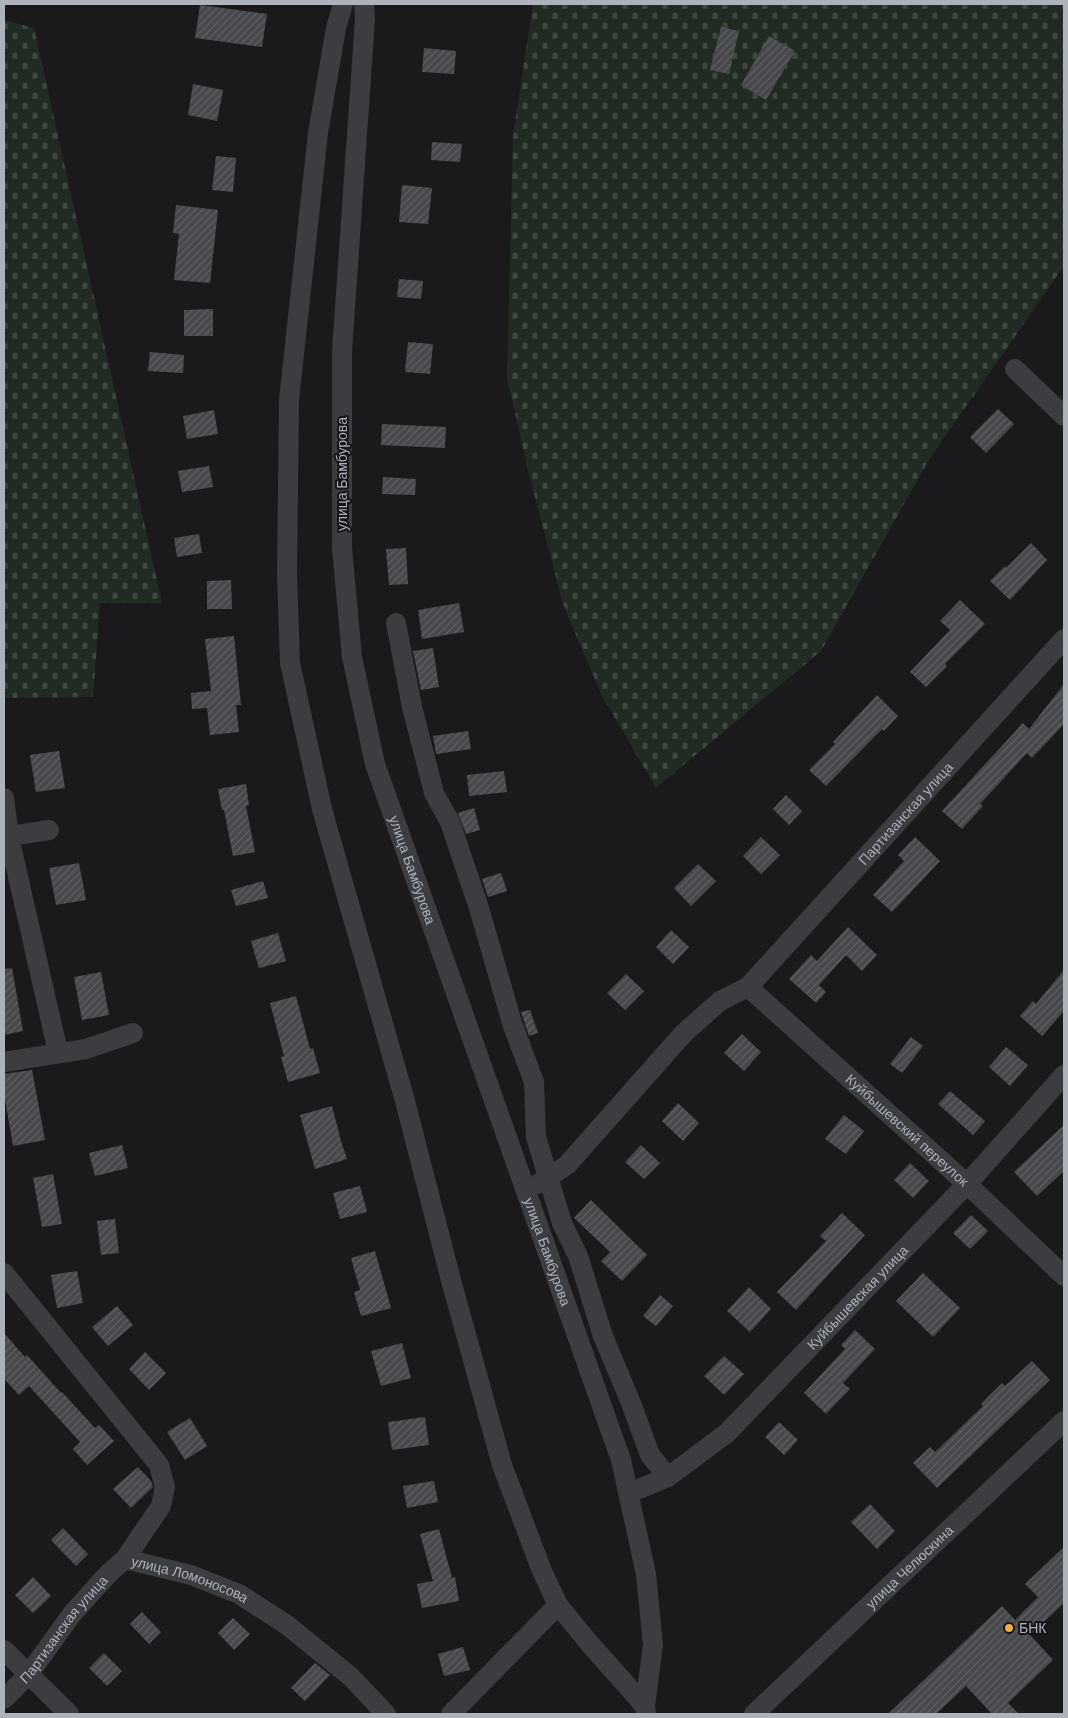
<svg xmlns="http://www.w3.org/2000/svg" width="1068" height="1718" viewBox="0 0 1068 1718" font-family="'DM Sans',sans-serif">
  <defs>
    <pattern id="cemetery-stones" width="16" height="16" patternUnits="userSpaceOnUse" patternTransform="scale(1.25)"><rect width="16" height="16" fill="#222b23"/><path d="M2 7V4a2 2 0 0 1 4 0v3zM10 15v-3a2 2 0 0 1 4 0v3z" fill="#3f4741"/></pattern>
    <pattern id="building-hatch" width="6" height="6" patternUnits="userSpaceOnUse" patternTransform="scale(1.25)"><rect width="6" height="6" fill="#47484c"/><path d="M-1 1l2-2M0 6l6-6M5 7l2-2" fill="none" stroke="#5f6064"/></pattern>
  </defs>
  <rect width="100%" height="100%" fill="#1a1a1c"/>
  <!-- cemetery -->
  <g fill="url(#cemetery-stones)">
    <polygon points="533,4 1064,4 1064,266 930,458 821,651 656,788 601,694 563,604 529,474 507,378 513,136"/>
    <polygon points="4,20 34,28 162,603 100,603 93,697 4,698"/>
  </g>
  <!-- building -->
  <g fill="url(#building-hatch)">
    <polygon points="200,5 267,14 262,47 195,38"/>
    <polygon points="721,27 739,31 729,74 710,70"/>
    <polygon points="769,36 795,51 766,100 741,85"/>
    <polygon points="424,48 456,51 454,74 422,72"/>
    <polygon points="193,84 223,90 217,121 188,115"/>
    <polygon points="432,142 462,144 460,162 431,160"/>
    <polygon points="216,156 236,158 233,192 212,190"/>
    <polygon points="402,185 432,188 428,224 399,222"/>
    <polygon points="176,205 218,210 210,283 174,280 179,234 173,233"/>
    <polygon points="399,279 423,281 421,299 397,297"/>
    <polygon points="213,309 213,336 184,336 184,310"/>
    <polygon points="408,342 433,344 430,374 405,372"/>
    <polygon points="150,352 184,355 183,373 148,371"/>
    <polygon points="998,409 1014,424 986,453 970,437"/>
    <polygon points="214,410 218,434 187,439 183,416"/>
    <polygon points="382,424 446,427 445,448 381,445"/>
    <polygon points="209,466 213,487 182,492 178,471"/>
    <polygon points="383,477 416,479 415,495 382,494"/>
    <polygon points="199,534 202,553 177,557 174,538"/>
    <polygon points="1031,543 1047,560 1010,600 990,581 1005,566 1006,568"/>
    <polygon points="406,548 408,584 389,585 386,549"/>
    <polygon points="231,580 232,609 207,609 207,581"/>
    <polygon points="960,600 985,624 945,664 947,666 926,687 910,672 950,630 940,621"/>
    <polygon points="459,603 464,632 422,639 418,610"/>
    <polygon points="234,636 241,705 236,705 239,732 210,735 207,708 192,709 191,693 211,691 205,639"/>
    <polygon points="433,648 439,687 421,690 413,651"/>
    <polygon points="1064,684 1064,724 1032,758 1027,753 980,804 983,806 962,829 942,811 1023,723 1029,729"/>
    <polygon points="877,695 898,716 884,731 882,729 826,786 809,770 835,744 833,742"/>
    <polygon points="468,731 471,749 436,754 433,736"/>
    <polygon points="59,751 65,788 36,792 30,755"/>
    <polygon points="504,771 507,792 469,796 467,775"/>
    <polygon points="246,784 249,805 246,806 255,852 233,856 224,810 222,810 218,789"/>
    <polygon points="786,795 802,811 789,825 773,809"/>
    <polygon points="474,808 480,830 466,834 458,813"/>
    <polygon points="761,837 780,855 761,874 743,856"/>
    <polygon points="915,837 940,861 892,912 873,895 904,861 898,855"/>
    <polygon points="79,863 86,900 56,905 49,868"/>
    <polygon points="698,864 716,881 691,906 674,888"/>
    <polygon points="501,873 507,891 488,897 482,879"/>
    <polygon points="263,881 268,898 236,906 231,890"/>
    <polygon points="848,927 877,955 862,971 846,955 819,985 826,992 816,1003 789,979 811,955 817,961"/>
    <polygon points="671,930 689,947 673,964 656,947"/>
    <polygon points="278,933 286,961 259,968 251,941"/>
    <polygon points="12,968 23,1031 4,1035 4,969"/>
    <polygon points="1064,970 1064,1011 1042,1036 1020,1016 1033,1001 1036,1004"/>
    <polygon points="101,972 109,1015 82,1020 74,977"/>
    <polygon points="626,974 644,991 625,1010 607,993"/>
    <polygon points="296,996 310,1049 313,1048 320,1073 288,1082 281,1057 284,1056 270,1003"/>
    <polygon points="530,1010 538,1033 529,1036 521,1012"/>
    <polygon points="742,1034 761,1052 744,1071 724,1053"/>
    <polygon points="911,1037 923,1046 902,1073 890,1064"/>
    <polygon points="1006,1047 1028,1065 1010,1086 989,1067"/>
    <polygon points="32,1070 45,1140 13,1146 4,1093 4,1074"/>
    <polygon points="950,1091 985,1121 973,1135 938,1104"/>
    <polygon points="678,1103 699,1123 683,1141 662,1121"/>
    <polygon points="332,1106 341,1141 347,1159 315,1169 300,1115"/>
    <polygon points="844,1115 864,1131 846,1154 825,1139"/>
    <polygon points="1064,1125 1064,1171 1037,1196 1014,1172"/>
    <polygon points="122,1145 128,1168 95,1176 89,1153"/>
    <polygon points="641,1145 660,1163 644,1179 625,1162"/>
    <polygon points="910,1163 929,1181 913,1198 894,1180"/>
    <polygon points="53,1174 62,1224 42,1227 33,1178"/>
    <polygon points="360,1186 367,1212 340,1219 333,1193"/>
    <polygon points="591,1200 647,1255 622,1281 601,1261 610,1252 574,1218"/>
    <polygon points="842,1213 865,1235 796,1310 777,1292 826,1241 820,1236"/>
    <polygon points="971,1215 988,1231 970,1249 953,1233"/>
    <polygon points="115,1219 119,1253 101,1255 97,1221"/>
    <polygon points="375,1251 391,1308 361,1316 354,1292 360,1290 351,1258"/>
    <polygon points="77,1271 83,1303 57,1308 51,1275"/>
    <polygon points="923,1273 960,1308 933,1337 896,1301"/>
    <polygon points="749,1287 771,1309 750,1332 727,1311"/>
    <polygon points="660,1295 673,1306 656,1326 643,1316"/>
    <polygon points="117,1306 133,1325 108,1346 92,1327"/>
    <polygon points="855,1330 875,1349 843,1383 850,1389 826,1414 804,1393 845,1349 841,1345"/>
    <polygon points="4,1333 25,1357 27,1355 61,1393 62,1392 95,1428 99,1425 114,1441 87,1465 73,1449 80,1442 29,1386 19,1395 4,1379"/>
    <polygon points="402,1343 411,1378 381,1386 371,1351"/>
    <polygon points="145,1352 166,1373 149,1390 129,1369"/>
    <polygon points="724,1356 744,1374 724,1395 704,1376"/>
    <polygon points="1032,1361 1050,1380 937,1488 913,1463 930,1447 935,1452 983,1406 981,1404 1002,1383 1005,1386"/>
    <polygon points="425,1417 429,1445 392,1450 388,1422"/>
    <polygon points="190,1418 207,1446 185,1460 167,1432"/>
    <polygon points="779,1422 798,1440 784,1455 765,1437"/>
    <polygon points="138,1467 151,1481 153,1487 131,1508 113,1489"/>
    <polygon points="434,1481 438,1502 407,1508 403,1486"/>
    <polygon points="870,1504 895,1531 877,1549 851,1522"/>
    <polygon points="63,1528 88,1554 76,1566 51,1540"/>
    <polygon points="439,1529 452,1578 455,1577 459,1601 422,1608 417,1584 433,1581 420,1534"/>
    <polygon points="1064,1547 1064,1603 1030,1635 1053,1660 1008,1703 1019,1714 992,1714 966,1686 936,1714 888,1714 1002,1606 1015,1620 1038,1597 1025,1584"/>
    <polygon points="33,1577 51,1596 33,1613 15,1595"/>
    <polygon points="142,1612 161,1632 149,1644 130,1624"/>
    <polygon points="233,1618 250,1634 234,1650 218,1633"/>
    <polygon points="463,1647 470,1670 444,1676 438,1654"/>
    <polygon points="104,1653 122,1671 107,1686 89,1668"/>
    <polygon points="315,1663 330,1675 305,1701 291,1688"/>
  </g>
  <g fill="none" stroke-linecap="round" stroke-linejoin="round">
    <!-- minor -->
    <g stroke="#3b3d41" stroke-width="20">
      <polyline points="343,4 336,28 318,133 289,400 287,574 290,663 322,809 405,1101 452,1284 502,1465 542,1571 558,1605 590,1644 645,1706"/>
      <path id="s1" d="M364 4 365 19 342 351V548L352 657 375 764 621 1460 646 1574 653 1645 645 1706 646 1714"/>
      <polyline points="1015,369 1064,416"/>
      <polyline points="396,623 412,707 434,793 450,822 479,908 512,1023 534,1082 536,1137 562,1223 578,1256 603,1336 631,1403 650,1455 668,1477"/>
      <polyline points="4,798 9,837 58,1052"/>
      <polyline points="4,837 49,830"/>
      <path id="s2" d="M748 987 967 1184 1064 1276"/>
      <polyline points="4,1062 86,1049 133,1033"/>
      <path id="s3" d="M538 1184 567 1165 683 1034 720 1001 748 987 1064 639"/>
      <path id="s4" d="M4 1273 159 1465 165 1487 161 1506 125 1559 191 1575 239 1594 287 1625 351 1677 386 1714"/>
      <path id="s5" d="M629 1493 668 1477 727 1433 967 1184 1064 1075"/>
      <polyline points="4,1650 69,1714"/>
      <path id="s6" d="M4 1699 28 1675 72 1614 109 1573 125 1559"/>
      <polyline points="451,1714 558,1605"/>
      <path id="s7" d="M754 1714 1064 1421"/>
    </g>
  </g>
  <!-- markers -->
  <circle fill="#edad42" stroke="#151518" stroke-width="2" cx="1009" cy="1628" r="5"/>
  <g text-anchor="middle" stroke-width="4" stroke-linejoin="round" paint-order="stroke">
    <!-- street labels -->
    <g font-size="14" fill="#adb2bb" stroke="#151518">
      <text transform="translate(342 474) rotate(-90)" y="5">улица Бамбурова</text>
      <text dy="5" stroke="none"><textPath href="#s3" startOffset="525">Партизанская улица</textPath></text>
      <text dy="5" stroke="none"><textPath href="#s1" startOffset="876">улица Бамбурова</textPath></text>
      <text dy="5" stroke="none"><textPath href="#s2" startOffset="214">Куйбышевский переулок</textPath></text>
      <text dy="5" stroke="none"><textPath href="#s1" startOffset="1281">улица Бамбурова</textPath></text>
      <text dy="5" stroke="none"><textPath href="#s5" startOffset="304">Куйбышевская улица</textPath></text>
      <text dy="5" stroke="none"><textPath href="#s7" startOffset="214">улица Челюскина</textPath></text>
      <text dy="5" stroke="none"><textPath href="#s4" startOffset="421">улица Ломоносова</textPath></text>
      <text dy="5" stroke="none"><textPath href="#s6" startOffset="92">Партизанская улица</textPath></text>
    </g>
    <!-- poi labels -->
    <g font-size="14" fill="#adb2bb" stroke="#151518" text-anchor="start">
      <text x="1019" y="1633">БНК</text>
    </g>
  </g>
  <!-- border -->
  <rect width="1068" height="1718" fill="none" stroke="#adb2bb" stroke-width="10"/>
</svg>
